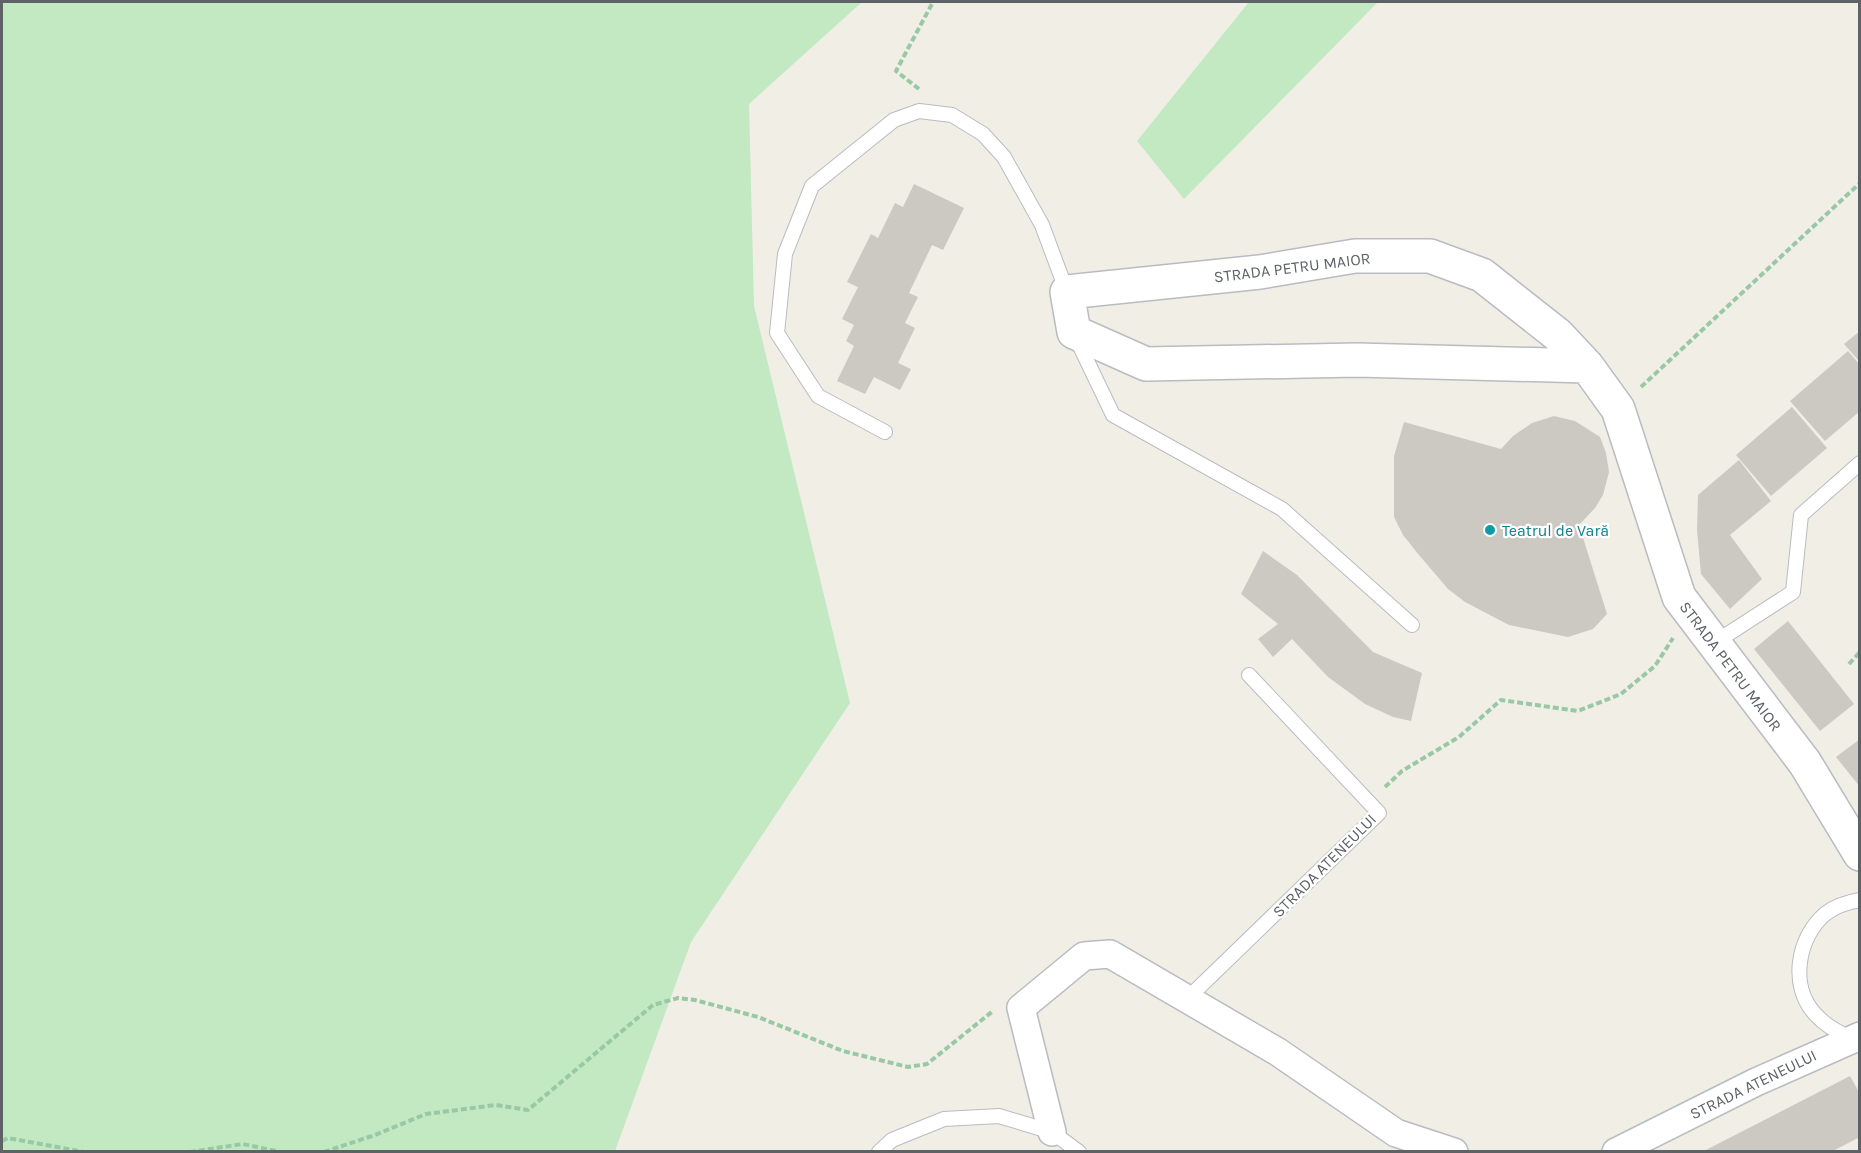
<svg xmlns="http://www.w3.org/2000/svg" width="1861" height="1153" viewBox="0 0 1861 1153" font-family="Karla,sans-serif">
  <rect width="100%" height="100%" fill="#f1eee6"/>
  <!-- green -->
  <g fill="#c2e9c1">
    <polygon points="2,2 862,2 749,104 754,306 850,703 691,942 615,1151 2,1151"/>
    <polygon points="1249,2 1378,2 1184,199 1137,141"/>
  </g>
  <!-- building -->
  <g fill="#ccc9c3">
    <polygon points="914,184 964,208 943,250 932,245 909,293 918,297 905,323 915,328 898,363 911,369 900,390 874,377 865,394 837,381 854,346 846,341 854,325 842,319 858,287 847,282 871,234 878,238 895,203 903,207"/>
    <polygon points="1860,331 1860,362 1844,344"/>
    <polygon points="1848,351 1860,365 1860,411 1825,441 1790,401"/>
    <polygon points="1792,407 1827,448 1771,496 1736,455"/>
    <polygon points="1554,416 1575,421 1600,437 1606,453 1609,472 1603,495 1595,508 1579,525 1607,614 1593,629 1568,637 1509,625 1465,602 1448,589 1419,555 1403,535 1394,517 1394,456 1404,422 1501,449 1513,436 1532,423"/>
    <polygon points="1739,460 1771,501 1730,535 1762,579 1730,609 1701,574 1697,530 1698,495"/>
    <polygon points="1263,551 1297,575 1373,652 1422,673 1411,721 1393,717 1365,704 1328,677 1292,639 1273,657 1258,639 1278,624 1241,594"/>
    <polygon points="1788,621 1854,704 1820,731 1754,649"/>
    <polygon points="1860,739 1860,787 1836,757"/>
    <polygon points="1850,1076 1860,1094 1860,1137 1831,1152 1702,1152"/>
  </g>
  <g fill="none" stroke-linecap="round" stroke-linejoin="round">
    <defs>
      <g id="service">
        <polyline points="1077,340 1113,415 1282,509 1412,625"/>
        <polyline points="885,432 818,396 777,333 785,254 812,186 894,120 919,111 952,115 983,134 1004,157 1042,225 1067,292"/>
        <polyline points="1714,643 1793,592 1801,515 1860,463"/>
        <polyline points="1187,999 1379,813 1249,675"/>
        <path d="M1851 1038C1837 1032 1826 1026 1816 1015 1789 987 1797 938 1825 914 1835 906 1848 902 1860 900"/>
        <polyline points="879,1152 892,1140 944,1119 999,1116 1052,1132 1079,1152"/>
      </g>
      <g id="minor">
        <polyline points="1052,1132 1021,1008 1084,956 1110,954 1278,1052 1396,1133 1454,1152"/>
        <polyline points="1616,1152 1756,1082 1860,1036"/>
      </g>
      <polyline id="tertiary" points="1587,366 1357,360 1146,364 1074,332 1067,292 1260,272 1355,256 1430,256 1482,275 1558,335 1587,366 1618,409 1679,597 1805,763 1860,854"/>
    </defs>
    <!-- service casing -->
    <use href="#service" stroke="#b8bcc0" stroke-width="16"/>
    <!-- minor casing -->
    <use href="#minor" stroke="#b8bcc0" stroke-width="30"/>
    <!-- tertiary casing -->
    <use href="#tertiary" stroke="#b8bcc0" stroke-width="36"/>
    <!-- path -->
    <g stroke="#99c8a5" stroke-width="4" stroke-dasharray="6 3" stroke-linecap="butt">
      <polyline points="919,89 896,71 933,2"/>
      <polyline points="1641,387 1860,183"/>
      <polyline points="1849,664 1860,652"/>
      <polyline points="1385,787 1402,771 1459,737 1501,700 1578,711 1621,694 1655,666 1673,638"/>
      <polyline points="2,1141 8,1138 84,1152"/>
      <polyline points="190,1152 243,1144 280,1152"/>
      <polyline points="324,1152 375,1135 426,1114 496,1105 528,1110 653,1005 678,998 695,1000 758,1017 843,1051 908,1067 927,1064 993,1011"/>
    </g>
    <!-- service -->
    <use href="#service" stroke="#fff" stroke-width="14"/>
    <!-- minor -->
    <use href="#minor" stroke="#fff" stroke-width="27"/>
    <!-- tertiary -->
    <use href="#tertiary" stroke="#fff" stroke-width="33"/>
  </g>
  <!-- markers -->
  <circle fill="#0f9aa8" stroke="#fff" stroke-width="2" cx="1490" cy="530" r="6"/>
  <g text-anchor="middle" stroke-width="4.5" stroke-linejoin="round" paint-order="stroke">
    <!-- street labels -->
    <g font-size="16" fill="#5d6267" stroke="#fff">
      <text transform="translate(1292 267) rotate(-7)" y="6">STRADA PETRU MAIOR</text>
      <text transform="translate(1731 666) rotate(53)" y="6">STRADA PETRU MAIOR</text>
      <text transform="translate(1324 865) rotate(-45)" y="6">STRADA ATENEULUI</text>
      <text transform="translate(1753 1084) rotate(-26)" y="6">STRADA ATENEULUI</text>
    </g>
    <!-- culture labels -->
    <g font-size="16" fill="#0d838f" stroke="#fff" text-anchor="start">
      <text x="1502" y="536">Teatrul de Vară</text>
    </g>
  </g>
  <!-- border -->
  <rect width="1861" height="1153" fill="none" stroke="#5d6267" stroke-width="6"/>
</svg>
